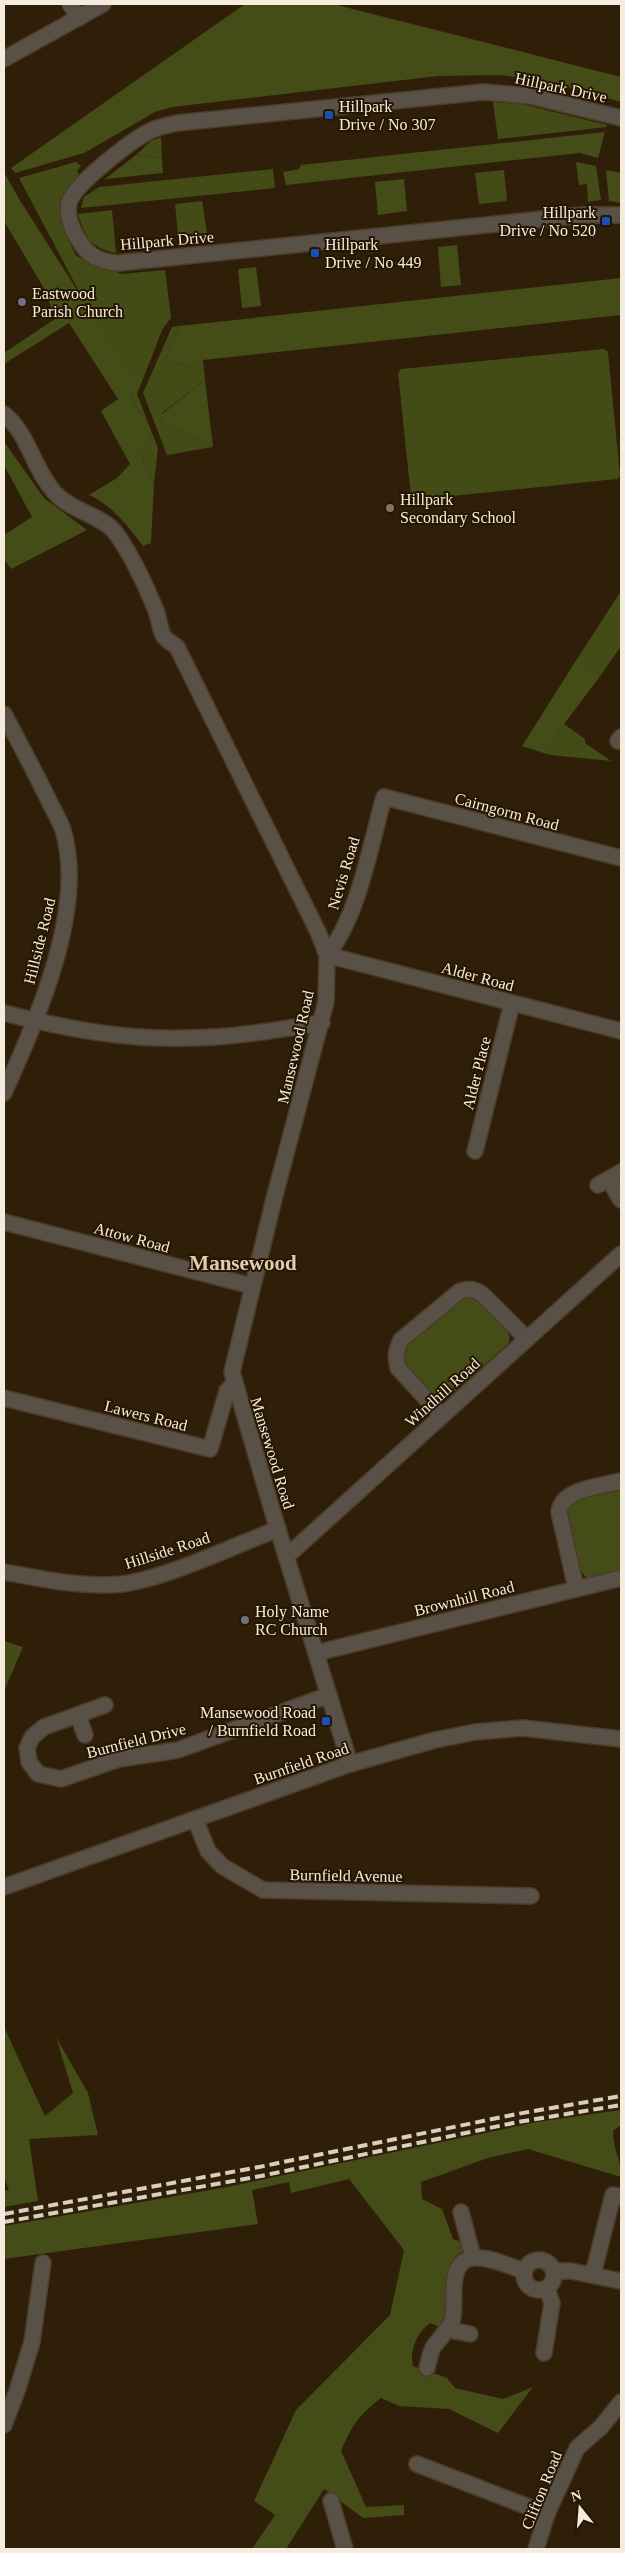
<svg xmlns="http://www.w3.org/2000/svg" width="625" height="2553" viewBox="0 0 625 2553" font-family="'Times New Roman',serif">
  <rect width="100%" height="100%" fill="#2f1f09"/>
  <!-- green -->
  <g fill="#434b17">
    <polygon points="493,102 522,104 607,125 607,127 498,139"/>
    <polygon points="161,137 162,158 136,155 151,141"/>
    <path d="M76 162 81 166 77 171 79 174C51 207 59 219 76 256L121 274 165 270 171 318 163 328 137 394 158 448 154 484 142 458 151 429 131 398 135 382 90 312 19 178Z"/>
    <polygon points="576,162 596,166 601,200 588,202 587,184 579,185"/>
    <polygon points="273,169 275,188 81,208 84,197 99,187"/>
    <polygon points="504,170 507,201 479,204 475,173"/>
    <polygon points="202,201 207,233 178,235 175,204"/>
    <path d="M112 210 116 253C90 248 85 237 78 214Z"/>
    <polygon points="179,326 165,360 204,370 205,380 162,413 163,423 213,447 167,455 143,393 172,327"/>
    <polygon points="604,349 608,352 620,476 617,479 414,500 411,497 398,373 401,369"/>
    <polygon points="621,591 621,646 601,675 577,659"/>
    <polygon points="564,724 585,739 585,743 611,761 550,755 555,736"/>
    <polygon points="4,1641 23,1647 4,1691"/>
  </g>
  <!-- forest -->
  <g fill="#444c18">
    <polygon points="245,4 333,4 621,77 621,102 541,80 500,75 438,76 172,107 155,112 84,153 15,173 11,168"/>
    <polygon points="605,132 598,158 580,153 286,185 283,172 299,169 301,165"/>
    <polygon points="136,155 162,158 163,173 105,179"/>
    <polygon points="606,170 621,173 621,203 609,201"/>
    <path d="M4 172 19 199 136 382 131 398 151 429 142 458 154 484 151 543 143 546C127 525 113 506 89 495L117 478 130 464 101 411 118 399 69 323 4 364V353L55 319 45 290 4 221Z"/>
    <polygon points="404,179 407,211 378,215 375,182"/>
    <polygon points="457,245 461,285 441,287 438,247"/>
    <polygon points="256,267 261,306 242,308 238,269"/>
    <polygon points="621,278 621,315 203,360 204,370 165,360 179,326"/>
    <polygon points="205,380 213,447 163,423 162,414"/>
    <polygon points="5,443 44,498 87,530 11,569 4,559 4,535 32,517 4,465"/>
    <polygon points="577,659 601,675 555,736 550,755 522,746"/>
    <path d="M467 1296 474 1298C486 1308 516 1327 508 1344L446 1399 431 1396C418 1382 398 1368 405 1348L460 1298Z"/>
    <path d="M621 1488V1572L587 1578C570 1562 569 1532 565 1510L572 1501Z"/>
    <polygon points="4,2027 45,2116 73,2093 56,2037 88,2093 98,2135 29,2139 38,2201 4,2207 4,2191 9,2190 4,2177"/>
    <path d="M621 2110V2125L613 2131C613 2150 621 2158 621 2177L528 2149 488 2158 421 2182 422 2199 442 2209 453 2239 459 2241 463 2251C439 2264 449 2305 442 2328L430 2323C417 2333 409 2350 413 2366L447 2378 455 2388 503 2399 533 2387 498 2433 449 2409 399 2406 381 2398C359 2415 352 2425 341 2451L366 2507 404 2505V2515L363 2518 324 2489 286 2549H252L275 2515 254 2501 296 2410 390 2315 404 2250 349 2179 291 2193 289 2182 252 2190 258 2224 4 2259V2226L227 2187 537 2122Z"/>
  </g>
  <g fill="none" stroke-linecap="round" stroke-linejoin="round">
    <defs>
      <g id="minor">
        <polyline points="70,4 79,18"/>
        <polyline points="4,59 103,4"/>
        <path d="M621 118 530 96 483 92 177 123C167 125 157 127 148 132 130 142 74 184 69 203 66 216 72 229 78 239 88 256 99 262 119 263L582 215H621"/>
        <path d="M4 414C29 434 33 469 55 493 71 511 101 515 115 532 132 555 146 586 157 613 159 620 160 629 163 635 166 640 173 644 177 647L318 932 327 955 326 1002 274 1199 232 1372 272 1510 350 1764"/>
        <path d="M4 714C19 742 34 770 48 799 53 809 59 819 63 830 87 909 36 1021 4 1093"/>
        <polyline points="618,741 621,737"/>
        <path d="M621 858 384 797C370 846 359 915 327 955L621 1031"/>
        <path d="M4 1013C63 1028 124 1040 185 1038 231 1038 276 1030 322 1023"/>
        <polyline points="475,1151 512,1003"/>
        <polyline points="609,1180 621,1200"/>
        <polyline points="598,1185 621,1172"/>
        <polyline points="4,1222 252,1286"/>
        <polyline points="4,1398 210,1449 227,1391 234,1383"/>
        <path d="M442 1416 398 1368C395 1356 396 1350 401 1340L460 1291C469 1288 475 1289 483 1295L527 1339"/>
        <polyline points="286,1557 621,1254"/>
        <path d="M4 1572C42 1579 83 1588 122 1584 168 1578 233 1546 278 1529"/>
        <path d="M576 1588 559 1512C562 1488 602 1486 621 1481"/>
        <polyline points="316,1653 621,1578"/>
        <polyline points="105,1705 44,1727 32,1737 27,1748 29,1762 38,1774 61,1779 119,1759 178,1750 329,1695"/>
        <polyline points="78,1715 85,1735"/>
        <polyline points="195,1819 208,1851 222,1866 263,1890 531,1896"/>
        <polyline points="4,1887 350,1764 435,1740 475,1732 523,1728 621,1739"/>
        <polyline points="461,2212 473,2257"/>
        <circle cx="539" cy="2275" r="15"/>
        <polyline points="554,2271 571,2271 621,2281"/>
        <polyline points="593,2274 613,2195 621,2197"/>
        <polyline points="449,2326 455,2331 470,2334"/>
        <polyline points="544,2353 552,2303 547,2289"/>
        <path d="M427 2368C429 2361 430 2352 434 2346 440 2338 448 2330 452 2321 455 2311 453 2297 454 2286 456 2240 497 2262 524 2271"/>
        <polyline points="4,2425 17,2391 32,2342 43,2263"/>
        <polyline points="417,2464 547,2514"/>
        <polyline points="331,2501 345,2549"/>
        <polyline points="536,2549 547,2514 577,2448 601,2427 621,2402"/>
      </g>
    </defs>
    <!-- minor casing -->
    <use href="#minor" stroke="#4b3c27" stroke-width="18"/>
    <!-- minor -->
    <use href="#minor" stroke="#595147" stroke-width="15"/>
    <!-- rail -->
    <g stroke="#d9cfbf" stroke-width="4" stroke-dasharray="10 5" stroke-linecap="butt">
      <polyline points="4,2214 259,2167 517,2114 621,2096"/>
      <polyline points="4,2222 261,2176 518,2122 621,2105"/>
    </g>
  </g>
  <!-- markers -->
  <g fill="#1a4fb4" stroke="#251602" stroke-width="2">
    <rect x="324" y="110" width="10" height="10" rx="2.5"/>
    <rect x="601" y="216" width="10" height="10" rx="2.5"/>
    <rect x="310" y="248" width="10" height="10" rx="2.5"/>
    <rect x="321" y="1716" width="10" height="10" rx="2.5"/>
  </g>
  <g fill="#6b7280" stroke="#251602" stroke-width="2">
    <circle cx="22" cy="302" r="5"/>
    <circle cx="245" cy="1620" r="5"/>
  </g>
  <circle fill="#8d6e63" stroke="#251602" stroke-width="2" cx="390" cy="508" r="5"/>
  <g text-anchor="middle" stroke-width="4" stroke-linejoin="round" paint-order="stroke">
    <!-- street labels -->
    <g font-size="16" fill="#f6ecde" stroke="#251602">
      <text transform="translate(561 87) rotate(12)" y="6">Hillpark Drive</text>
      <text transform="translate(167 240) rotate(-5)" y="6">Hillpark Drive</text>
      <text transform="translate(507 811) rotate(15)" y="6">Cairngorm Road</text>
      <text transform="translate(343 873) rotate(-73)" y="6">Nevis Road</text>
      <text transform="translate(39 941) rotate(-76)" y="6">Hillside Road</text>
      <text transform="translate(478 976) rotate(15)" y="6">Alder Road</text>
      <text transform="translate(295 1047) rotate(-77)" y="6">Mansewood Road</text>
      <text transform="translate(476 1073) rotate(-76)" y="6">Alder Place</text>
      <text transform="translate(132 1237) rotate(15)" y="6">Attow Road</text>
      <text transform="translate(442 1392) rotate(-42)" y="6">Windhill Road</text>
      <text transform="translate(146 1415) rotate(14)" y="6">Lawers Road</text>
      <text transform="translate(273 1453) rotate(73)" y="6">Mansewood Road</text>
      <text transform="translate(167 1550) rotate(-18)" y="6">Hillside Road</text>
      <text transform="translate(464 1598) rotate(-14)" y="6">Brownhill Road</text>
      <text transform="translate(136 1740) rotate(-14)" y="6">Burnfield Drive</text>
      <text transform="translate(301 1763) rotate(-19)" y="6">Burnfield Road</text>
      <text transform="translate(346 1875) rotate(1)" y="6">Burnfield Avenue</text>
      <text transform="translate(541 2490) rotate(-68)" y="6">Clifton Road</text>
    </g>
    <!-- poi labels -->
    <g font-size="16" fill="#f6ecde" stroke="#251602" text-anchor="start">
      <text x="339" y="112">Hillpark<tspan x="339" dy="18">Drive / No 307</tspan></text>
      <text x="596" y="218" text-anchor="end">Hillpark<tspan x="596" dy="18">Drive / No 520</tspan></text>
      <text x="325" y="250">Hillpark<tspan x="325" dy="18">Drive / No 449</tspan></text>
      <text x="32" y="299">Eastwood<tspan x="32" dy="18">Parish Church</tspan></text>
      <text x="400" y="505">Hillpark<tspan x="400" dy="18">Secondary School</tspan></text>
      <text x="255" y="1617">Holy Name<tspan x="255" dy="18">RC Church</tspan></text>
      <text x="316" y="1718" text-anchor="end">Mansewood Road<tspan x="316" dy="18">/ Burnfield Road</tspan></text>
    </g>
    <!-- district labels -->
    <g font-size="21" font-weight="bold" fill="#e0ccb1" stroke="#251602">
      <text x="243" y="1270">Mansewood</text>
    </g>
  </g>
  <!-- border -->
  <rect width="625" height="2553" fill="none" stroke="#f6ecde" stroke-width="10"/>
  <!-- north arrow -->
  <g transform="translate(580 2508) rotate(343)" stroke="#251602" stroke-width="4" paint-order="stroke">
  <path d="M0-4L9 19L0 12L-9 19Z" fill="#f6ecde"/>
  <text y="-8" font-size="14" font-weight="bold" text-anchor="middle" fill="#f6ecde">N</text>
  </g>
</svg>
